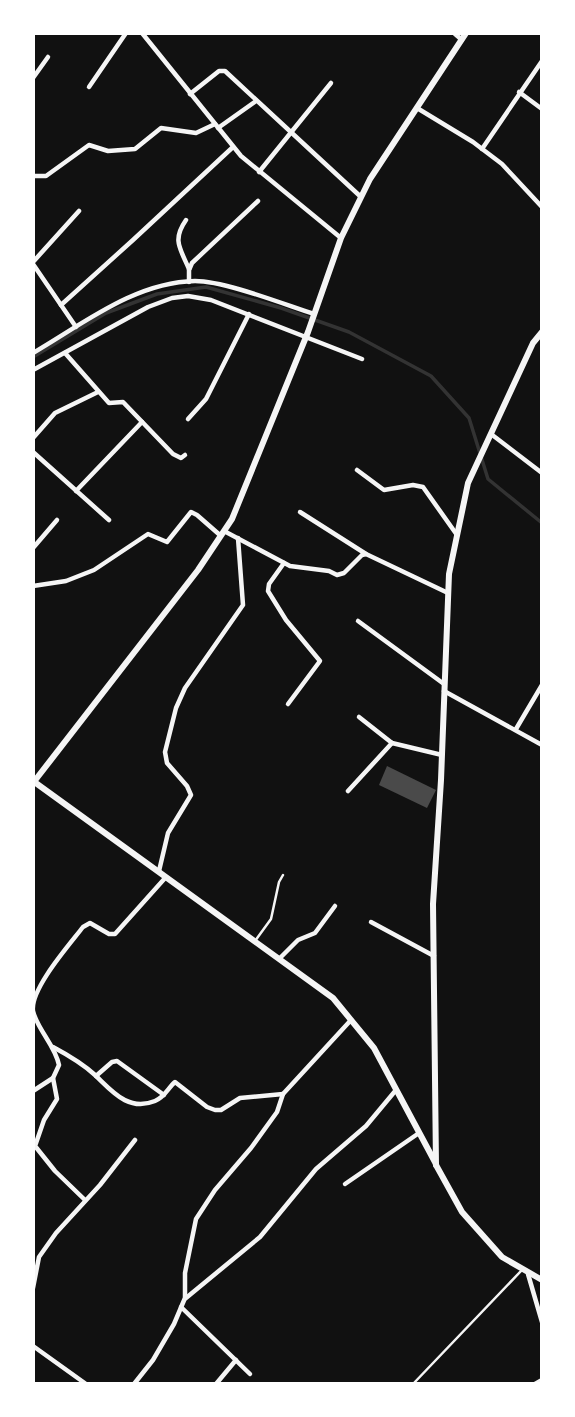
<svg xmlns="http://www.w3.org/2000/svg" width="575" height="1417" viewBox="0 0 575 1417" font-family="'Nunito Sans',sans-serif">
  <rect width="100%" height="100%" fill="#111"/>
  <g fill="none" stroke-linecap="round" stroke-linejoin="round">
    <!-- stream -->
    <polyline stroke="#333" stroke-width="3.5" points="33,357 106,313 157,294 206,287 281,308 349,332 431,376 469,418 488,479 542,523"/>
  </g>
  <!-- building -->
  <polygon fill="#4a4a4a" points="387,766 436,790 427,808 379,785"/>
  <g fill="none" stroke-linecap="round" stroke-linejoin="round">
    <!-- service -->
    <g stroke="#f5f5f5" stroke-width="2.5">
      <polyline points="255,941 271,919 279,882 283,875"/>
      <polyline points="413,1384 522,1270"/>
    </g>
    <!-- minor -->
    <g stroke="#f5f5f5" stroke-width="4.5">
      <polyline points="142,33 241,156 341,238"/>
      <polyline points="454,33 462,40"/>
      <polyline points="33,78 48,57"/>
      <polyline points="89,87 126,33"/>
      <polyline points="519,92 542,109"/>
      <polyline points="190,94 219,71 225,71 361,197"/>
      <polyline points="417,108 473,142 502,164 542,207"/>
      <polyline points="218,128 256,101"/>
      <polyline points="482,149 542,61"/>
      <polyline points="259,172 331,83"/>
      <polyline points="33,176 46,176 89,145 108,151 135,149 161,128 196,133 215,124"/>
      <path d="M186 220C172 240 180 248 189 269"/>
      <polyline points="33,262 79,211"/>
      <polyline points="33,264 76,327"/>
      <polyline points="189,282 189,270 192,263 258,201"/>
      <polyline points="61,305 133,240 233,147"/>
      <path d="M33 353C83 324 135 282 195 281 225 281 283 304 314 314"/>
      <polyline points="65,353 109,403 123,402 173,454 181,458 185,455"/>
      <polyline points="33,370 148,307 172,298 188,296 211,300 362,359"/>
      <polyline points="188,419 206,399 249,314"/>
      <polyline points="491,434 542,473"/>
      <polyline points="33,438 55,413 98,392"/>
      <polyline points="33,452 109,520"/>
      <polyline points="357,470 384,490 413,485 423,487 457,535"/>
      <polyline points="76,491 142,422"/>
      <polyline points="300,512 366,554"/>
      <polyline points="224,531 290,566 329,571 337,575 344,573 362,555 366,554 448,593"/>
      <polyline points="33,548 57,520"/>
      <polyline points="284,563 269,584 268,591 286,620 320,661 288,704"/>
      <polyline points="33,586 66,581 94,570 148,534 167,542 191,512 197,515 221,536"/>
      <polyline points="358,621 444,684"/>
      <polyline points="444,691 542,745"/>
      <polyline points="359,717 392,743 442,755"/>
      <polyline points="516,729 542,685"/>
      <polyline points="348,791 392,743"/>
      <polyline points="159,871 168,833 191,795 187,786 167,763 165,752 176,708 185,688 243,605 238,538"/>
      <polyline points="371,922 434,956"/>
      <polyline points="279,959 298,940 315,933 335,906"/>
      <path d="M53 1047C68 1055 82 1063 95 1075 112 1091 128 1112 155 1101 165 1097 168 1088 175 1082L207 1107 215 1110H221L240 1098 283 1094"/>
      <polyline points="96,1076 112,1062 117,1061 164,1095"/>
      <polyline points="33,1091 53,1078"/>
      <polyline points="345,1184 419,1133"/>
      <path d="M85 1200 55 1171 35 1146 44 1120 57 1099 53 1078 59 1065C55 1045 37 1029 33 1011 30 989 70 944 83 927L90 923 109 934H115L166 877"/>
      <polyline points="528,1274 542,1322"/>
      <polyline points="33,1288 39,1257 56,1233 100,1185 135,1140"/>
      <polyline points="186,1298 260,1237 316,1169 366,1126 396,1090"/>
      <polyline points="181,1307 250,1374"/>
      <polyline points="33,1346 86,1384"/>
      <polyline points="134,1384 153,1360 174,1324 185,1298 185,1273 196,1219 215,1190 251,1148 277,1112 283,1094 351,1020"/>
      <polyline points="216,1384 236,1360"/>
      <polyline points="535,1384 542,1380"/>
    </g>
    <!-- tertiary -->
    <g stroke="#f5f5f5" stroke-width="6">
      <polyline points="33,781 333,998 374,1048 436,1164"/>
      <polyline points="33,783 198,570 232,519 308,332 341,238 370,179 466,33"/>
      <polyline points="436,1165 433,904 441,780 449,574 468,483 533,343 542,332"/>
    </g>
    <!-- secondary -->
    <polyline stroke="#f5f5f5" stroke-width="6" points="436,1165 462,1212 502,1257 542,1280"/>
  </g>
  <!-- border -->
  <rect width="575" height="1417" fill="none" stroke="#ffffff" stroke-width="70"/>
</svg>
